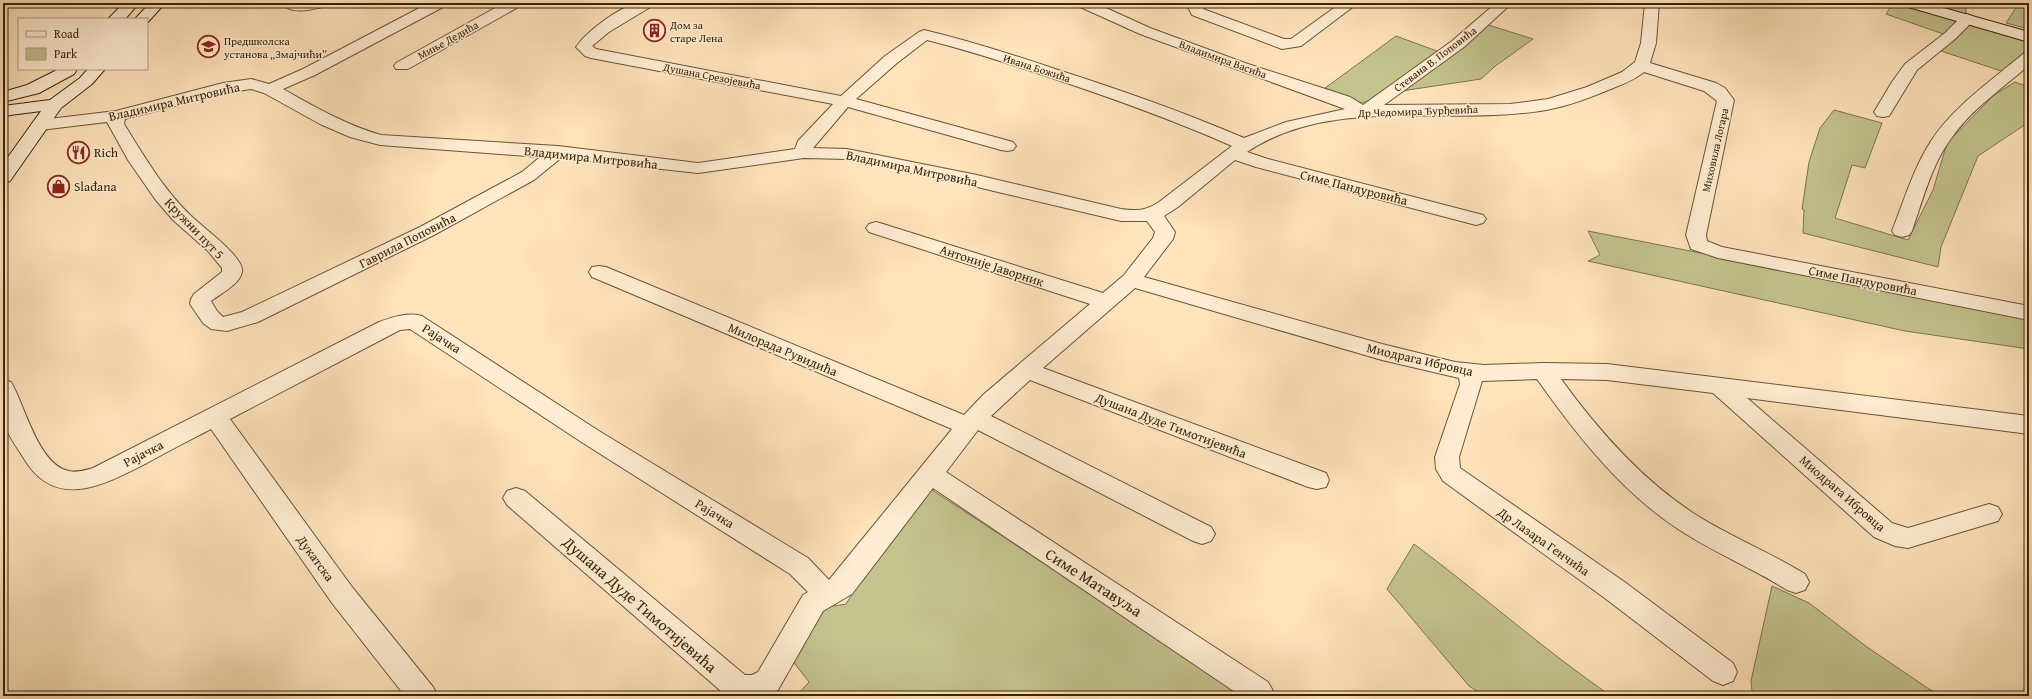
<svg xmlns="http://www.w3.org/2000/svg" width="2032" height="699" viewBox="0 0 2032 699" font-family="'Gentium Book Plus',serif">
  <rect width="100%" height="100%" fill="#ffe3bb"/>
  <filter id="stains"><feTurbulence type="fractalNoise" baseFrequency=".005" numOctaves="4"/><feColorMatrix values="0 0 0 0 .2 0 0 0 0 .09 0 0 0 0 .02 0 0 0 .5 -.17"/></filter>
  <radialGradient id="worn" r=".72"><stop offset=".6" stop-color="#630" stop-opacity="0"/><stop offset="1" stop-color="#630" stop-opacity=".3"/></radialGradient>
  <!-- green -->
  <g fill="#c3c38e" stroke="#7e744a">
    <polygon points="1893,3 1965,3 1967,19 2029,37 2029,57 2010,74 1935,49 1949,36 1886,14"/>
    <polygon points="2019,3 2029,3 2029,29 2006,23"/>
    <polygon points="1482,23 1533,39 1494,67 1481,79 1408,90 1361,103 1325,88 1396,36 1445,54"/>
    <polygon points="2015,82 2029,87 2029,122 1978,156 1941,247 1938,267 1803,233 1804,210 1802,209 1809,162 1820,128 1834,110 1882,123 1865,168 1852,165 1835,218 1908,240 1933,190 1947,143 1994,95"/>
    <polygon points="1588,231 2029,317 2029,349 1905,331 1588,261 1600,255"/>
    <polygon points="926,486 1246,696 796,696 809,682 792,660 822,608 846,604 889,536"/>
    <path d="M1414 544C1481 594 1543 649 1611 696H1485L1469 686 1387 589Z"/>
    <polygon points="1772,586 1809,603 1867,647 1929,689 1942,696 1749,696 1752,691 1751,681"/>
  </g>
  <g fill="none" stroke-linecap="round" stroke-linejoin="round">
    <defs>
      <g id="street">
        <path d="M282 3H329L327 6C314 9 291 16 282 3Z"/>
        <path d="M429 3H447L445 6 315 75 283 89C315 107 346 125 381 135L558 146 698 163 795 149 798 141 833 104 591 58 585 56 576 47C587 31 617 9 636 3 641 2 649 3 654 3L652 6 609 32 592 46 596 49 841 96 885 56 919 32 924 30C970 41 1014 55 1058 70 1121 90 1183 112 1244 138L1286 122 1345 109 1140 34 1078 6 1076 3H1095L1150 28 1245 63 1350 97 1363 105 1452 41 1496 3H1512L1464 47 1384 105 1510 104 1548 99 1587 87 1622 72 1635 62 1641 43 1645 3H1659L1656 43 1650 63 1716 83 1725 88 1734 100 1706 235 1707 241 1722 247 2029 306V320L1718 258 1691 249 1686 235 1717 101 1704 91 1644 72C1632 82 1615 87 1601 93 1581 101 1561 108 1540 111 1444 126 1333 95 1247 152L1268 159 1483 215 1486 219 1483 223 1476 225 1256 167 1235 160 1178 207 1164 216 1175 232 1173 239 1144 277 1382 344 1455 362 1484 365 1543 363 1607 364 2029 416V434L1747 398 1892 523 1908 528 1989 504 1998 507 2002 514 1998 521 1908 548 1895 546 1874 537 1713 393 1607 380 1561 379C1598 430 1640 478 1693 513 1729 536 1769 552 1805 574L1809 582 1805 590 1796 593 1787 590C1751 567 1710 551 1675 527 1619 489 1576 434 1537 379L1482 381 1459 457 1460 468 1626 583 1733 663 1737 672 1733 681 1723 685 1713 681 1606 599 1443 481 1436 469 1435 457 1460 384 1459 378 1382 360 1135 288 1043 368 1326 473 1329 480 1326 487 1317 489 1308 487 1030 380 991 416 1211 527 1215 534 1211 541 1202 544 1193 541 978 430 946 472 1268 682 1273 691 1270 696H1241L933 488 852 594 823 611 778 690C766 698 734 699 722 692L507 505 503 498 507 491 516 488 525 491 745 675H752L758 672 803 595 808 592 790 574 583 443 410 329 400 330 230 419 352 587 433 687 438 696H405L332 603 211 429C190 440 168 451 147 463 104 485 55 512 23 457 16 446 4 430 3 416 2 405 3 392 3 380L11 382C25 405 38 465 69 471 77 473 86 470 93 468L379 322C393 317 407 312 422 316L599 431 808 558 829 580 952 429 592 277 589 272 592 267 599 266 606 267 964 415 984 394 1090 304 869 232 866 228 869 224 876 222 883 224 1103 293 1124 275 1153 238 1155 232 1147 221H1121L977 187 847 159 804 158 698 173 561 158 534 180 434 235 258 322 227 331 211 329 203 323 190 304 191 299 194 294 222 272V268L208 251 173 220 155 199 128 160 107 122 40 130 34 129 31 125 34 121 40 120 116 111 223 83 251 79 269 84 303 69ZM927 40C967 50 1007 63 1046 76 1109 97 1171 119 1232 146L1159 202C1146 211 1136 211 1121 209L977 175 847 149 813 148 848 107 1001 150 1007 151 1013 150 1016 146 1013 142 856 99 897 63ZM251 89 264 93 320 124 350 137 380 145 540 157 522 172 420 227 242 312 223 317 217 311 211 301C220 294 240 284 242 272 245 259 208 231 199 223 167 196 146 159 124 124L125 119 224 93Z"/>
        <polygon points="504,3 522,3 520,6 408,69 396,69 394,66 396,63"/>
        <polygon points="1191,3 1207,3 1203,9 1284,39 1291,39 1341,3 1358,3 1301,46 1282,49 1192,15 1188,7"/>
        <polygon points="1967,14 1972,16 1975,19 1955,39 1917,70 1889,116 1883,117 1877,116 1874,112 1892,82 1905,64 1945,33 1962,16"/>
        <path d="M2029 52V65C2003 88 1973 108 1953 136 1932 163 1923 199 1912 231L1909 235 1902 237 1895 235 1892 231C1904 201 1913 169 1931 141 1954 106 1991 81 2023 54Z"/>
      </g>
      <g id="secondary">
        <polygon points="124,3 139,3 125,19 108,19"/>
        <polygon points="150,3 165,3 148,22 147,19 135,19"/>
        <polygon points="1903,3 1926,3 2029,32 2029,42 1905,6"/>
        <polygon points="59,69 75,69 76,71 74,74 39,93 3,102 3,92 27,85"/>
        <polygon points="88,69 105,69 92,84 61,108 10,181 3,183 3,164 41,111 3,116 3,106 50,100 80,78"/>
      </g>
    </defs>
    <!-- street casing -->
    <use href="#street" stroke="#6a5433" stroke-width="2"/>
    <!-- secondary casing -->
    <use href="#secondary" stroke="#392406" stroke-width="2"/>
    <!-- street -->
    <use href="#street" fill="#ffedd3" fill-rule="evenodd"/>
    <!-- secondary -->
    <use href="#secondary" fill="#ffedd3" fill-rule="evenodd"/>
  </g>
  <!-- icons -->
  <defs>
    <symbol id="building-ring" viewBox="-11 -11 22 22"><circle r="9.5" fill="#ffedd3" stroke="#8f2418" stroke-width="1.5"/><path d="M-4-6H4V6H1V3H-1V6H-4ZM-2.5-4.3h1.7v1.8h-1.7ZM.8-4.3h1.7v1.8H.8ZM-2.5-1h1.7V.8h-1.7ZM.8-1h1.7V.8H.8Z" fill="#8f2418"/></symbol>
    <symbol id="school-ring" viewBox="-11 -11 22 22"><circle r="9.5" fill="#ffedd3" stroke="#8f2418" stroke-width="1.5"/><path d="M0-5L7-2L0 1L-7-2ZM-4 1L0 2.5L4 1V4Q0 6-4 4Z" fill="#8f2418"/></symbol>
    <symbol id="restaurant-ring" viewBox="-11 -11 22 22"><circle r="9.5" fill="#ffedd3" stroke="#8f2418" stroke-width="1.5"/><path d="M-5-6h1v4h1v-4h1v4h1v-4h1v5L-1.5 .5V6h-2V.5L-5-1ZM5-6V6H3V1.5H1.5Q1.5-4 5-6Z" fill="#8f2418"/></symbol>
    <symbol id="shop-ring" viewBox="-11 -11 22 22"><circle r="9.5" fill="#ffedd3" stroke="#8f2418" stroke-width="1.5"/><path d="M-5-2.5h2.3a2.7 3.5 0 0 1 5.4 0H5L5.5 6h-11ZM-1.5-2.5h3a1.5 2.3 0 0 0-3 0Z" fill="#8f2418"/></symbol>
  </defs>
  <g fill-rule="evenodd">
    <use href="#building-ring" x="642" y="18" width="25" height="25"/>
    <use href="#school-ring" x="196" y="34" width="25" height="25"/>
    <use href="#restaurant-ring" x="66" y="140" width="25" height="25"/>
    <use href="#shop-ring" x="46" y="174" width="25" height="25"/>
  </g>
  <g text-anchor="middle" stroke-width="3" stroke-linejoin="round" paint-order="stroke">
    <!-- far-poi labels -->
    <g font-size="11" fill="#392406" stroke="#ffedd3" text-anchor="start">
      <text x="670" y="29">Дом за<tspan x="670" dy="13">старе Лена</tspan></text>
      <text x="224" y="45">Предшколска<tspan x="224" dy="13">установа „Змајчићи”</tspan></text>
    </g>
    <!-- far-street labels -->
    <g font-size="11" fill="#392406" stroke="#ffedd3">
      <text transform="translate(448 40) rotate(-29)" y="4">Миње Дедића</text>
      <text transform="translate(1223 59) rotate(20)" y="4">Владимира Васића</text>
      <text transform="translate(1435 59) rotate(-37)" y="4">Стевана В. Поповића</text>
      <text transform="translate(1037 68) rotate(18)" y="4">Ивана Божића</text>
      <text transform="translate(712 76) rotate(11)" y="4">Душана Срезојевића</text>
      <text transform="translate(1418 111) rotate(-2)" y="4">Др Чедомира Ђурђевића</text>
      <text transform="translate(1715 150) rotate(-77)" y="4">Миховила Логара</text>
    </g>
    <!-- street labels -->
    <g font-size="13" fill="#392406" stroke="#ffedd3">
      <text transform="translate(174 101) rotate(-13)" y="5">Владимира Митровића</text>
      <text transform="translate(591 157) rotate(6)" y="5">Владимира Митровића</text>
      <text transform="translate(912 168) rotate(12)" y="5">Владимира Митровића</text>
      <text transform="translate(1354 187) rotate(14)" y="5">Симе Пандуровића</text>
      <text transform="translate(195 228) rotate(46)" y="5">Кружни пут 5</text>
      <text transform="translate(407 240) rotate(-27)" y="5">Гаврила Поповића</text>
      <text transform="translate(992 265) rotate(18)" y="5">Антоније Јаворник</text>
      <text transform="translate(1863 280) rotate(11)" y="5">Симе Пандуровића</text>
      <text transform="translate(442 338) rotate(33)" y="5">Рајачка</text>
      <text transform="translate(783 349) rotate(23)" y="5">Милорада Рувидића</text>
      <text transform="translate(1420 359) rotate(13)" y="5">Миодрага Ибровца</text>
      <text transform="translate(1171 425) rotate(21)" y="5">Душана Дуде Тимотијевића</text>
      <text transform="translate(143 453) rotate(-27)" y="5">Рајачка</text>
      <text transform="translate(1843 493) rotate(41)" y="5">Миодрага Ибровца</text>
      <text transform="translate(715 513) rotate(32)" y="5">Рајачка</text>
      <text transform="translate(1544 541) rotate(35)" y="5">Др Лазара Генчића</text>
      <text transform="translate(316 558) rotate(54)" y="5">Дукатска</text>
    </g>
    <!-- poi labels -->
    <g font-size="13" fill="#392406" stroke="#ffedd3" text-anchor="start">
      <text x="94" y="157">Rich</text>
      <text x="74" y="191">Slađana</text>
    </g>
    <!-- near-street labels -->
    <g font-size="16" fill="#392406" stroke="#ffedd3">
      <text transform="translate(1094 582) rotate(33)" y="6">Симе Матавуља</text>
      <text transform="translate(640 604) rotate(41)" y="6">Душана Дуде Тимотијевића</text>
    </g>
  </g>
  <!-- margin -->
  <rect width="2032" height="699" fill="none" stroke="#ffe3bb" stroke-width="16"/>
  <rect x="4" y="4" width="2024" height="691" fill="none" stroke="#392406" stroke-width="2"/>
  <rect x="8" y="8" width="2016" height="683" fill="none" stroke="#392406"/>
  <!-- legend -->
  <rect x="18" y="18" width="130" height="52" fill="#ffedd3" stroke="#b09d81"/>
  <rect x="26" y="31" width="20" height="6" fill="#ffedd3" stroke="#b09d81"/>
  <text x="54" y="38" font-size="12" fill="#392406">Road</text>
  <rect x="26" y="48" width="20" height="12" fill="#c3c38e" stroke="#b09d81"/>
  <text x="54" y="58" font-size="12" fill="#392406">Park</text>
  <rect width="100%" height="100%" filter="url(#stains)"/>
  <rect width="100%" height="100%" fill="url(#worn)"/>
</svg>
